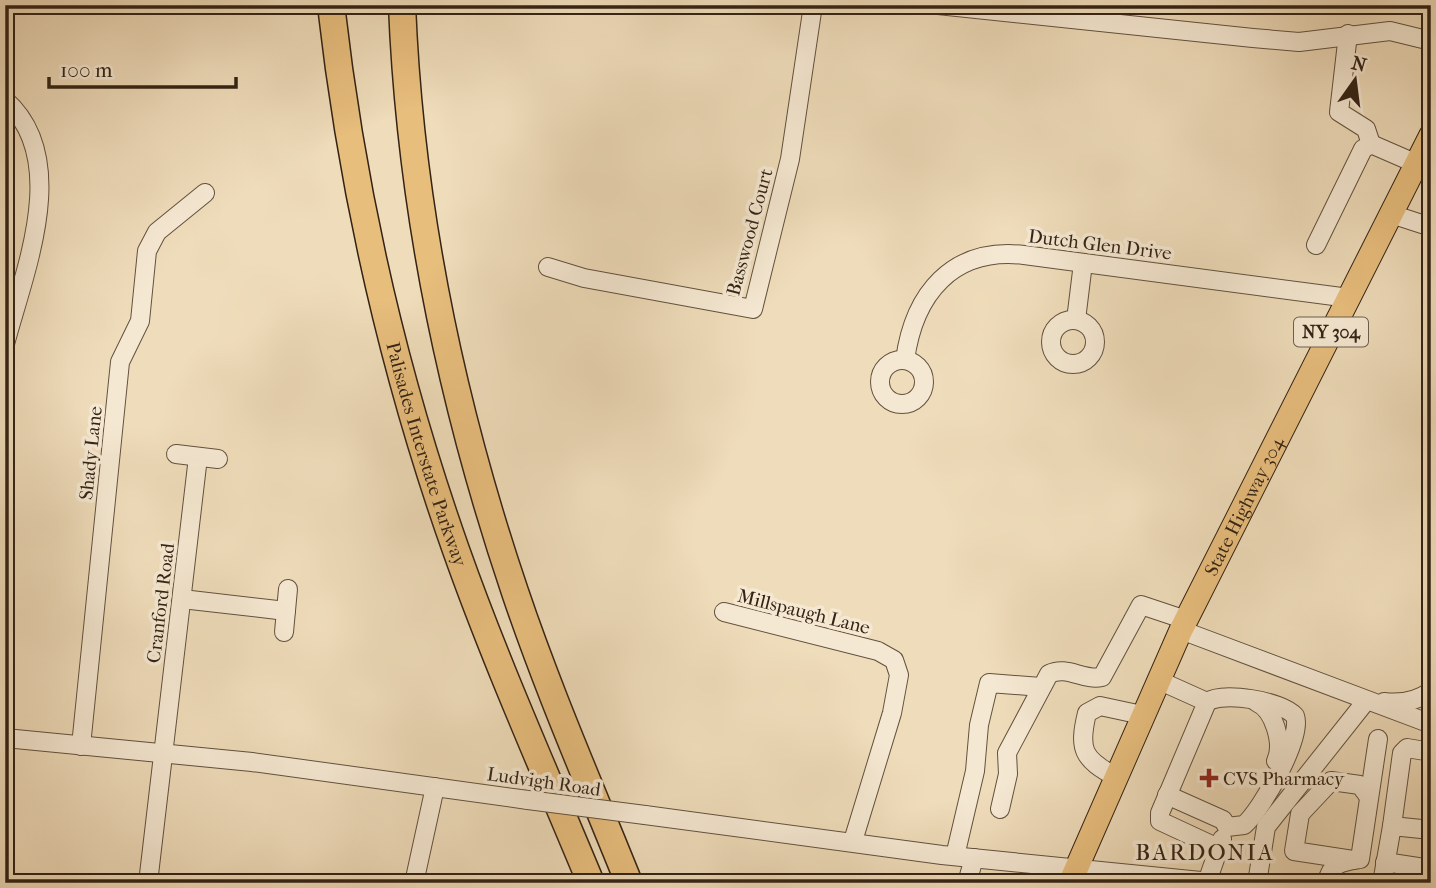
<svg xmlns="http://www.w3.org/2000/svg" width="1436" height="888" viewBox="0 0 1436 888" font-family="'IM FELL French Canon',serif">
  <rect width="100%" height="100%" fill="#efdcba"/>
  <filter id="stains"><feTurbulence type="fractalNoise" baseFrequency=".00286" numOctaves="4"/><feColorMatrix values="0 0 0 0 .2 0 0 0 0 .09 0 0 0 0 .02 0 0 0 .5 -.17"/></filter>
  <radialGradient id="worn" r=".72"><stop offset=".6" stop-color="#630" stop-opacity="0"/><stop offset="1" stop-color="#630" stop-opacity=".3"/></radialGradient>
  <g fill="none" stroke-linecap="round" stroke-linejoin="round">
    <defs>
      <g id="minor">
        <polyline points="938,5 1253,38 1299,42 1390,31 1431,41"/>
        <polyline points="1348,34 1339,112 1366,129 1371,144"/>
        <path d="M5 100C72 159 24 272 5 344"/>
        <polyline points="1391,214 1431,227"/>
        <polyline points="1316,245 1363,149 1371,144 1417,164"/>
        <polyline points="548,267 584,278 753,309 790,159 813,5"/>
        <polyline points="1076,320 1083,263"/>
        <circle cx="1073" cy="342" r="22"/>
        <path d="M905 360C914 294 952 247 1024 255L1349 298"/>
        <circle cx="902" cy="382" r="22"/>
        <polyline points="176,454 218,459"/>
        <polyline points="182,599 286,611"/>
        <polyline points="724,612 878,651 894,660 899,675 892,713 853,841"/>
        <polyline points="1181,630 1431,724"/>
        <polyline points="284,632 288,589"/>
        <polyline points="1158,680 1207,702 1160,813 1160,821 1218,848"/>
        <path d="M1256 702C1274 709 1284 744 1276 761"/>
        <path d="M1384 702C1401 704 1416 702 1431 691"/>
        <polyline points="5,738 252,762 528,800"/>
        <polyline points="81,746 120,362 140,321 147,251 157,232 205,193"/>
        <path d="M1116 777C1083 759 1078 750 1087 713L1100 706 1142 715"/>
        <path d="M1167 795 1223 820 1227 827 1244 825C1261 811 1303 737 1295 716 1282 701 1223 691 1207 702"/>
        <path d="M1000 809 1008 774 1007 753 1049 674C1067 665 1083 681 1102 677L1141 605 1186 620"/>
        <polyline points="645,815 942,855 1221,883"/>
        <polyline points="1392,826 1402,753 1407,748 1431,752"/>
        <polyline points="955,856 975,771 979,725 989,683 1041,687"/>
        <polyline points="1353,860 1294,851 1300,814 1331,781 1360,785 1369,797"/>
        <polyline points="1385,862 1431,869"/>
        <polyline points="1207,882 1222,839"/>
        <polyline points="148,883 198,457"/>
        <polyline points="414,883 435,787"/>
        <polyline points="967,883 974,858"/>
        <polyline points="1257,883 1266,827 1366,701"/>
        <path d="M1327 883C1330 863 1342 862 1360 859L1378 739"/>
        <polyline points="1382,883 1392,826 1431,830"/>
      </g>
      <g id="major">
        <path id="s1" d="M1070 883 1181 630 1431 135"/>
      </g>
      <g id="highway">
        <path id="s2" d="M331 5C352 190 394 375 456 550 496 663 545 772 591 883"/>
        <path d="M402 5C410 204 451 403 515 592 548 690 590 786 629 883"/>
      </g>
    </defs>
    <!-- minor casing -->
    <use href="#minor" stroke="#62513e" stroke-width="20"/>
    <!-- major casing -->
    <use href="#major" stroke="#332315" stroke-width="25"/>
    <!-- highway casing -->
    <use href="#highway" stroke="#332315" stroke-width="29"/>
    <!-- minor -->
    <use href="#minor" stroke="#f5e8d2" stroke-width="18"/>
    <!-- major -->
    <use href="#major" stroke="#e8be7d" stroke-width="23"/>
    <!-- highway -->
    <use href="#highway" stroke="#e8be7d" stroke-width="26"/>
    <defs>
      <polyline id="minor-bridge" points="528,800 645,815"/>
    </defs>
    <!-- minor-bridge casing -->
    <use href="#minor-bridge" stroke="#62513e" stroke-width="20" stroke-linecap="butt"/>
    <!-- minor-bridge -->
    <use href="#minor-bridge" stroke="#f5e8d2" stroke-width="18"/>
  </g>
  <!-- markers -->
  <path fill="#8f2418" stroke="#f5e8d2" stroke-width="2.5" d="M1205.5 767.5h7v7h7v7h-7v7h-7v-7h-7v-7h7z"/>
  <g text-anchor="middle" stroke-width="7" stroke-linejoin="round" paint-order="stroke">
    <!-- shield labels -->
    <rect fill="#f5e8d2" stroke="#6d5e4e" stroke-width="2" x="1294" y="317.5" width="74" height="29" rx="5"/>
    <g font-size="18" font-weight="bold" fill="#332315">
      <text x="1331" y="338">NY 304</text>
    </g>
    <!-- street labels -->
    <g font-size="19" fill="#332315" stroke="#f5e8d2">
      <text transform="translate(749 232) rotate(-75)" y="7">Basswood Court</text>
      <text transform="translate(1100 244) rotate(7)" y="7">Dutch Glen Drive</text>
      <text transform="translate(90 453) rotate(-84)" y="7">Shady Lane</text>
      <text dy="7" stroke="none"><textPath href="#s2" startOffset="460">Palisades Interstate Parkway</textPath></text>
      <text dy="7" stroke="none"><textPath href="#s1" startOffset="415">State Highway 304</textPath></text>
      <text transform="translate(160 603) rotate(-83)" y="7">Cranford Road</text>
      <text transform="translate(804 611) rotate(14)" y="7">Millspaugh Lane</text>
      <text transform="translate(544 781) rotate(8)" y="7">Ludvigh Road</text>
    </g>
    <!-- poi labels -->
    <g font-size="19" fill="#332315" stroke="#f5e8d2" text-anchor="start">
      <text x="1223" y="785">CVS Pharmacy</text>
    </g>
    <!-- quarter labels -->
    <g font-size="23" letter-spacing="2" fill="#332315" stroke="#f5e8d2">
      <text x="1205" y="860">BARDONIA</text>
    </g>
  </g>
  <!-- margin -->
  <rect width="1436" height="888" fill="none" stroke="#efdcba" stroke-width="28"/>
  <rect x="7" y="7" width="1422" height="874" fill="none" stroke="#332315" stroke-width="3.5"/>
  <rect x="14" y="14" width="1408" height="860" fill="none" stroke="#332315" stroke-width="2"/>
  <!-- north arrow -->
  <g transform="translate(1355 80) rotate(14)" stroke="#f5e8d2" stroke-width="5" paint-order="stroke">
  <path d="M0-5L12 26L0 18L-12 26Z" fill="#332315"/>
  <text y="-10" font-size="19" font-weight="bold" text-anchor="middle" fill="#332315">N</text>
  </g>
  <!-- scale -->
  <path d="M49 77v10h187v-10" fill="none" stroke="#332315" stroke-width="3.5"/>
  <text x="60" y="77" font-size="21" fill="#332315" stroke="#f5e8d2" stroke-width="5" paint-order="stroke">100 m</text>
  <rect width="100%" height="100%" filter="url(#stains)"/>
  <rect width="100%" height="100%" fill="url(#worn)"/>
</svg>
